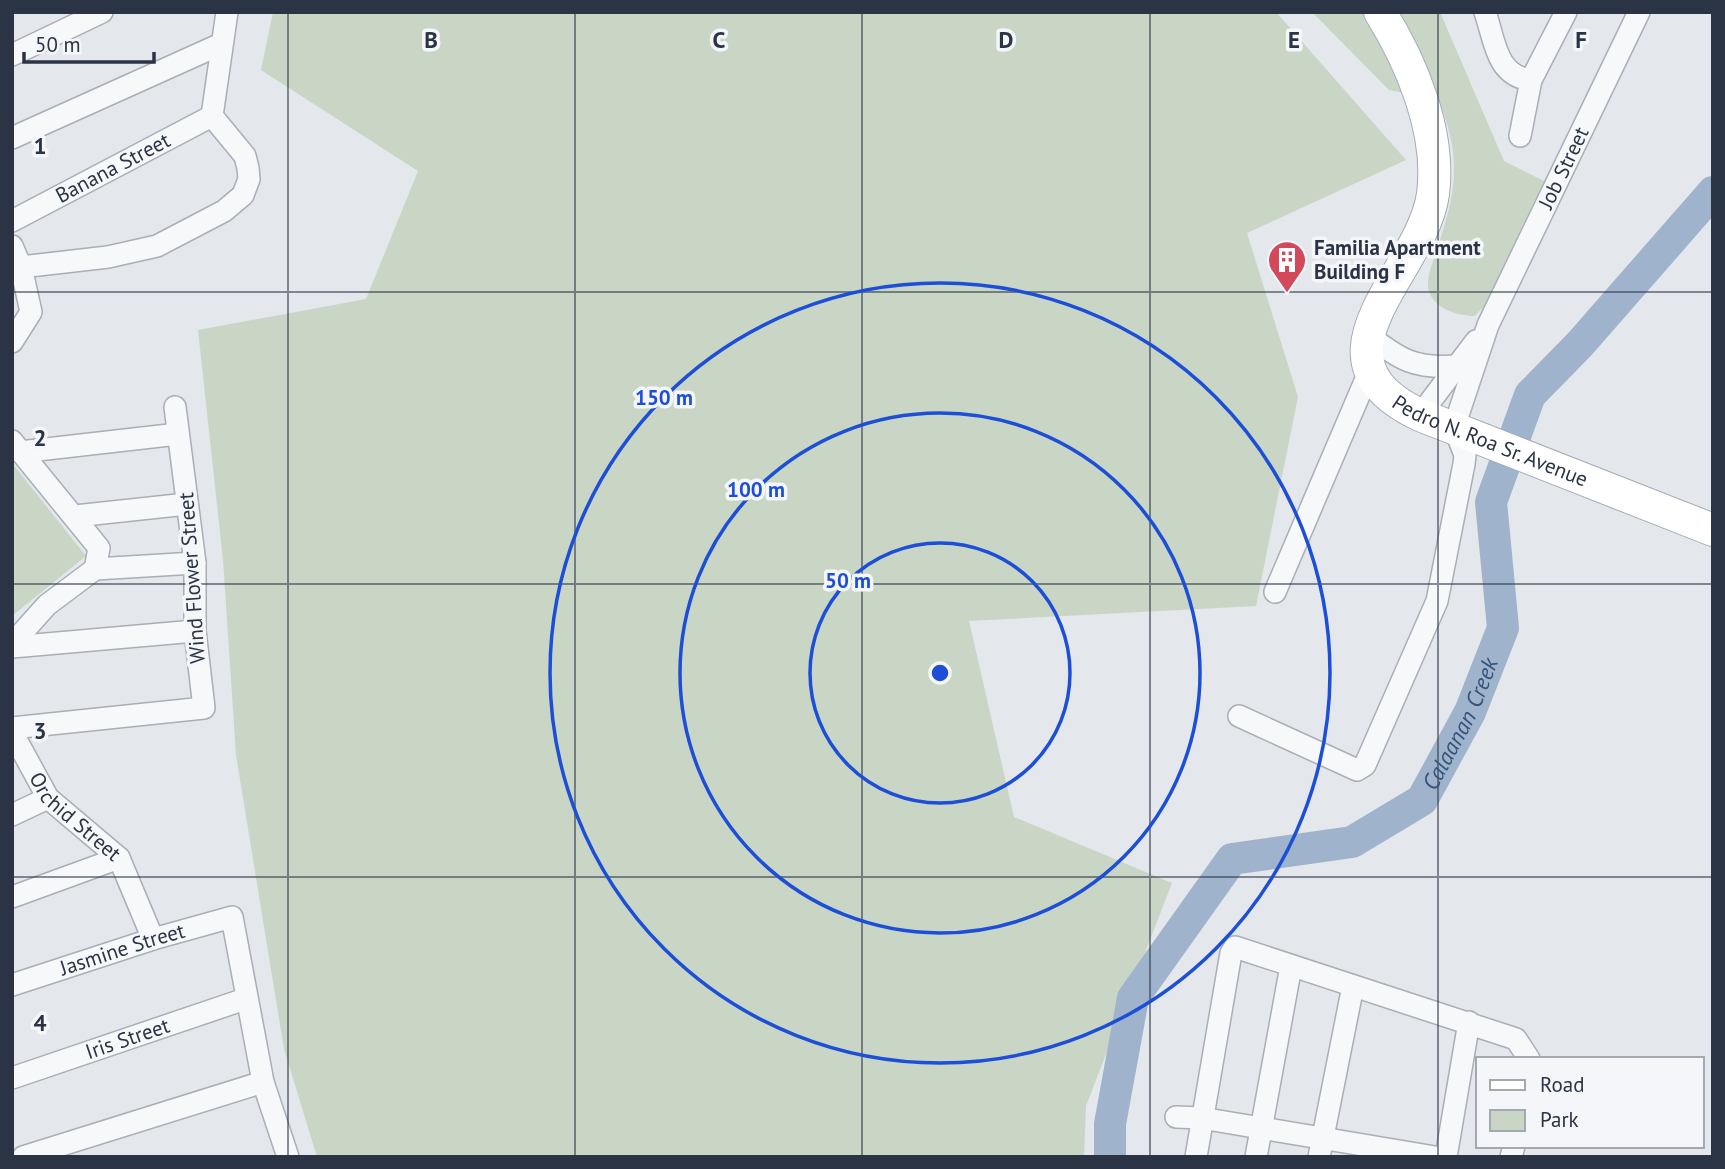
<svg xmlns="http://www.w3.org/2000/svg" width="1725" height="1169" viewBox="0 0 1725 1169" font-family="'PT Sans',sans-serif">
  <rect width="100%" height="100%" fill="#e4e7ec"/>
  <!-- green -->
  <g fill="#c9d6c5">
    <polygon points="273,12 1276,12 1406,160 1247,233 1298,397 1256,606 969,621 1014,817 1172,883 1086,1106 1084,1157 317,1157 284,1049 236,755 223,560 198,330 366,299 418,171 261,70"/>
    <path d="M1312 12H1440L1504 161 1544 181 1484 306 1475 316C1457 316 1431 308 1428 287 1427 273 1436 254 1440 240 1458 185 1460 152 1438 99L1389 90Z"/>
    <polygon points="12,463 86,556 12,616"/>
  </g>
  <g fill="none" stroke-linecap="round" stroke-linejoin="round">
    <!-- river -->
    <path stroke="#9fb4cc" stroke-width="32" id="s1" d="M1110 1157V1124L1133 998 1232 859 1352 842 1422 800 1470 712 1503 628 1491 502 1530 395 1580 344 1713 192"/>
    <defs>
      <g id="minor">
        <path d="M1485 12C1495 41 1496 76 1531 80"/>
        <polyline points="12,55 102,12"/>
        <polyline points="1520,136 1531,80 1566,12"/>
        <polyline points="12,138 221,44"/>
        <path id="s2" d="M12 221 212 116"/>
        <polyline points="12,246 21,267 31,312 12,342"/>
        <polyline points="21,267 108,257 157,246 224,211 243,195 249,179 248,168 245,156 212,116 227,12"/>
        <path d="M1368 335C1400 360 1415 369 1457 366"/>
        <polyline points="1420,415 1476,341"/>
        <polyline points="12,441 99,548 95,569 47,605 12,644"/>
        <polyline points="20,452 178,434"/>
        <polyline points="75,516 187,504"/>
        <polyline points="95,569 195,563"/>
        <polyline points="1275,592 1369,372"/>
        <polyline points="12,647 195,631"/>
        <path id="s3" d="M1239 716 1357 770 1365 765 1437 601 1464 464 1465 455 1454 427 1488 325 1639 12"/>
        <polyline points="12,728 204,708 195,631 195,563 175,407"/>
        <path id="s4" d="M12 732 48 798 119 858 153 939"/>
        <polyline points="12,815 48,798"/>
        <polyline points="12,897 119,858"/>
        <path id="s5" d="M12 985 153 939 232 917 263 1082 288 1157"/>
        <path id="s6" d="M12 1078 245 999"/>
        <polyline points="1176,1117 1201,1118 1435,1157"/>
        <polyline points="23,1157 263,1082"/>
        <polyline points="1196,1157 1231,953 1235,947 1516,1039 1529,1059"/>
        <polyline points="1256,1157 1291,966"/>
        <polyline points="1319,1157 1353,986"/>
        <polyline points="1446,1157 1469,1022"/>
        <polyline points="1511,1157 1514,1146"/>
      </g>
      <g id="primary">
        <path id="s7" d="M1380 12C1412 63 1441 133 1433 194 1422 274 1298 357 1420 415L1713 530"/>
      </g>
    </defs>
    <!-- minor casing -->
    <use href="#minor" stroke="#a9aeb7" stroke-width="24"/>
    <!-- primary casing -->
    <use href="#primary" stroke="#a3abb8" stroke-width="34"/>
    <!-- minor -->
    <use href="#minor" stroke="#f7f8fa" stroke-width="21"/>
    <!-- primary -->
    <use href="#primary" stroke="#fff" stroke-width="32"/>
  </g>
  <!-- grid -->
  <path fill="none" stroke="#2b3445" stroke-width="2" stroke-opacity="0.55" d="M288 12V1157M575 12V1157M862 12V1157M1150 12V1157M1438 12V1157M12 292H1713M12 584H1713M12 877H1713"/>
  <!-- distance rings -->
  <g fill="none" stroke="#1d4ed8" stroke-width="3.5">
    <circle cx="940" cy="673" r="130"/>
    <circle cx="940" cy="673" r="260"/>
    <circle cx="940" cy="673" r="390"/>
  </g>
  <!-- icons -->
  <defs>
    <symbol id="building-pin" viewBox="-11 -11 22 30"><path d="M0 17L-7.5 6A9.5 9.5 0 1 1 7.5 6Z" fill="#d1495b" stroke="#f4f6f9"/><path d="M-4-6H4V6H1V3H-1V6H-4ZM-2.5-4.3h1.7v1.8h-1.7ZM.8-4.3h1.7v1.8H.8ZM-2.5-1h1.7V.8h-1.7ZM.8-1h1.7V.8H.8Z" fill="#fff"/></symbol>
  </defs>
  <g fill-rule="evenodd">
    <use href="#building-pin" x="1265" y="238" width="44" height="60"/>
  </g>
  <g text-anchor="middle" stroke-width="7" stroke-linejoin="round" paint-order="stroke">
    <!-- street labels -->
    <g font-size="21" fill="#2b3445" stroke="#f4f6f9">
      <text dy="7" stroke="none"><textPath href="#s2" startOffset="114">Banana Street</textPath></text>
      <text dy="7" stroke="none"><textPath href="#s3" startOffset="779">Job Street</textPath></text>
      <text dy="7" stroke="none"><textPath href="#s7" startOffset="528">Pedro N. Roa Sr. Avenue</textPath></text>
      <text transform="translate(192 578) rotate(-94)" y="7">Wind Flower Street</text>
      <text dy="7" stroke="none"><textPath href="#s4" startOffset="107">Orchid Street</textPath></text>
      <text dy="7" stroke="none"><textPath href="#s5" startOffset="116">Jasmine Street</textPath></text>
      <text dy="7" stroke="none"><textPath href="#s6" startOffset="122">Iris Street</textPath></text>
    </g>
    <!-- poi labels -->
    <g font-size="21" font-weight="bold" fill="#2b3445" stroke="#f4f6f9" text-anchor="start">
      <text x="1314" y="255">Familia Apartment<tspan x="1314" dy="24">Building F</tspan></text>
    </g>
    <!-- water labels -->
    <g font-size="23" font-style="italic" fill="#34527a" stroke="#f4f6f9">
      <text dy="8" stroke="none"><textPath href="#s1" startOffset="620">Calaanan Creek</textPath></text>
    </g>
  </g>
  <g font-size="23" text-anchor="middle" font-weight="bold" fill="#2b3445" stroke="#f4f6f9" stroke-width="7" stroke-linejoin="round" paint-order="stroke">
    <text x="431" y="48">B</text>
    <text x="719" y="48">C</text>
    <text x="1006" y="48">D</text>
    <text x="1294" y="48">E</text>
    <text x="1581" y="48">F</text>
    <text x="40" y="154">1</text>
    <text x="40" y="446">2</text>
    <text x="40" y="739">3</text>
    <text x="40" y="1031">4</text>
  </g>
  <circle cx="940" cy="673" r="10" fill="#1d4ed8" stroke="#f4f6f9" stroke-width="3.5"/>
  <g font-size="21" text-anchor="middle" font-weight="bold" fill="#1d4ed8" stroke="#f4f6f9" stroke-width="7" stroke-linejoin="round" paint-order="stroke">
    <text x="664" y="405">150 m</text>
    <text x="756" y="497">100 m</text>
    <text x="848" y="588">50 m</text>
  </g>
  <!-- border -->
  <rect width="1725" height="1169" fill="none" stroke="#2b3445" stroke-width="28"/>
  <!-- legend -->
  <rect x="1476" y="1057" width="228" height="91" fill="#f4f6f9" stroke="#a4a8b1" stroke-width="2"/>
  <rect x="1490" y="1080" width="35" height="10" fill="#ffffff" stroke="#a4a8b1" stroke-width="2"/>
  <text x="1540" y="1092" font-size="21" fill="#2b3445">Road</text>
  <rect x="1490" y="1110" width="35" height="21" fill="#c9d6c5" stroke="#a4a8b1" stroke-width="2"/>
  <text x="1540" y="1127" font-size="21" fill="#2b3445">Park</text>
  <!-- scale -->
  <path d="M24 52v10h130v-10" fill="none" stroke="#2b3445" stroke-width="3.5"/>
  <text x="35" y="52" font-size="21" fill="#2b3445" stroke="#f4f6f9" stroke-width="5" paint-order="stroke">50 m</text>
</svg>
